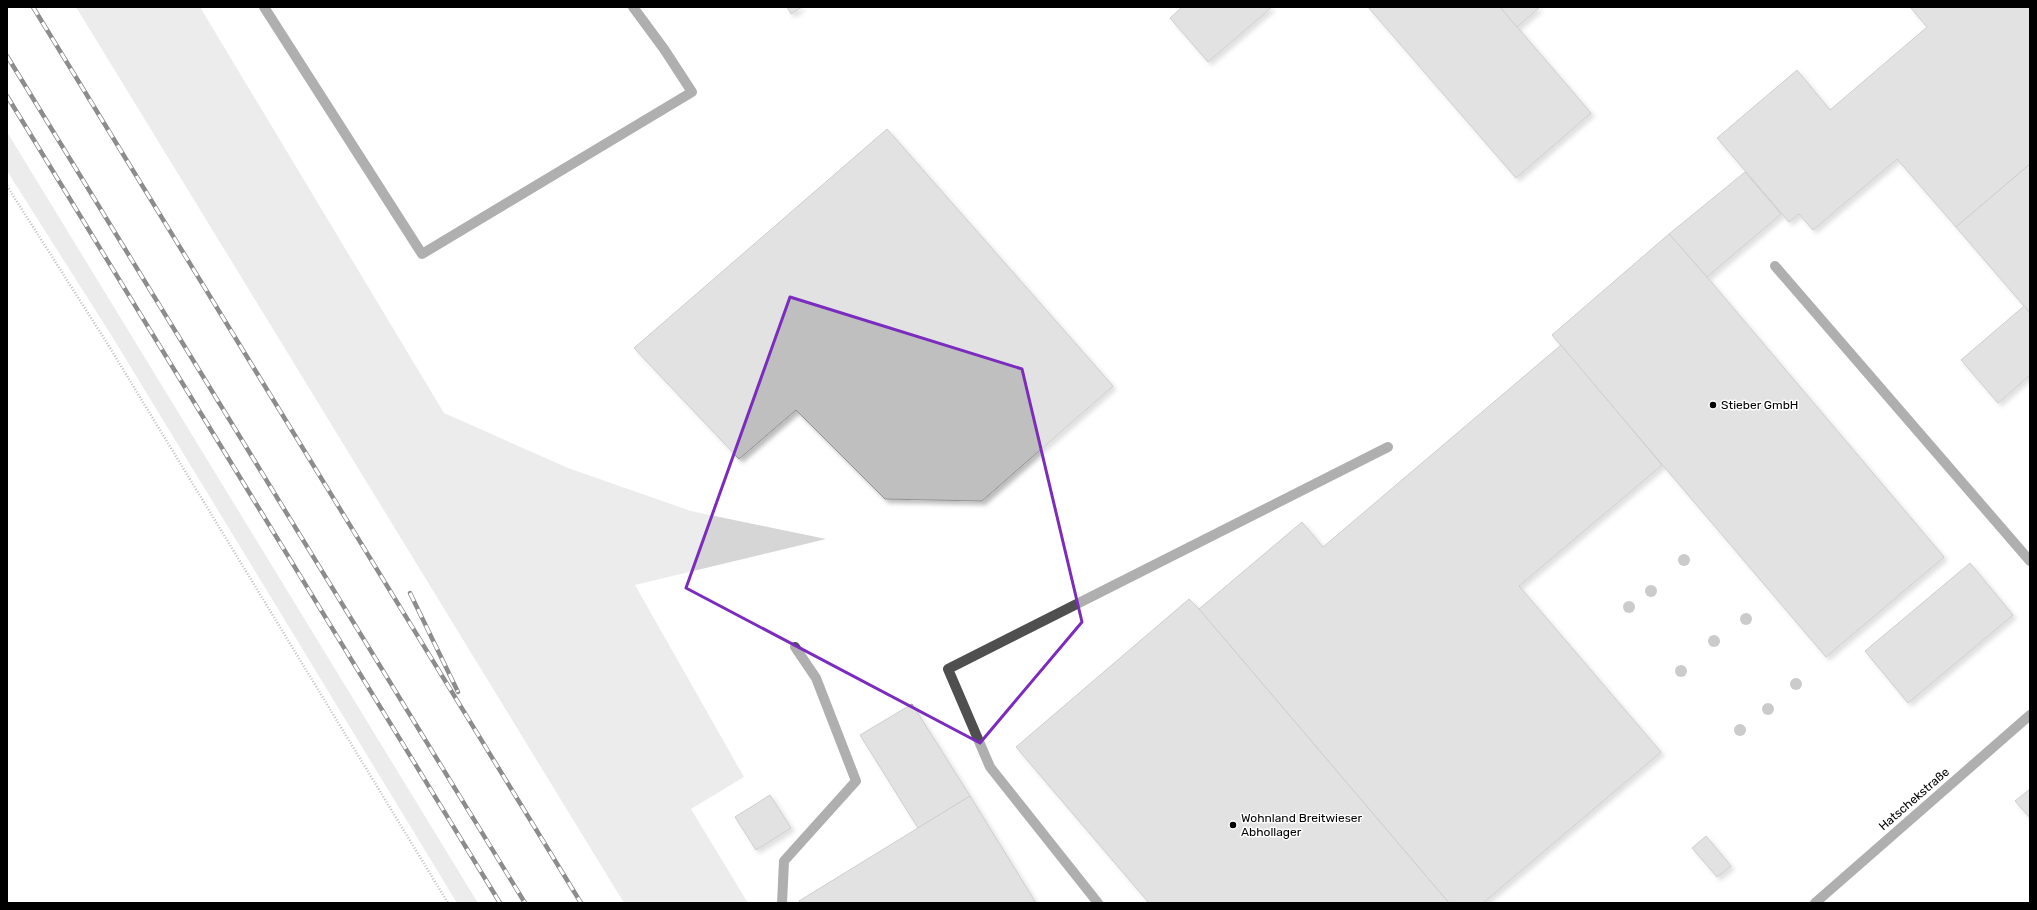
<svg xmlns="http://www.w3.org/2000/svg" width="2037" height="910" viewBox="0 0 2037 910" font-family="Rubik,sans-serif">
  <defs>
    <filter id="shadow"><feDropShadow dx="3.5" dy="3.5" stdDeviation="2" flood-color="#0004"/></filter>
  </defs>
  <rect width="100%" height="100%" fill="#fff"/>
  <!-- green -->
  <g fill="#d6d6d6">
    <polygon points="76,7 200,7 444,413 568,468 691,511 826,539 635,585 744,777 691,809 748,903 624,903"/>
    <polygon points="7,132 478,903 457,903 113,338 7,171"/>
  </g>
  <!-- building -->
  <g fill="#bfbfbf" stroke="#939393" filter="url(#shadow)">
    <polygon points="787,7 802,7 791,14"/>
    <polygon points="1182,7 1272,7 1208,62 1170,18"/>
    <polygon points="1368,7 1500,7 1591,113 1516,178"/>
    <polygon points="1500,7 1540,7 1517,27"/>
    <polygon points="1910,7 2030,7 2030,164 1956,227 1897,159 1813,230 1799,214 1789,222 1717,138 1797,70 1830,110 1927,27"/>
    <polygon points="887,129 1113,386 982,501 885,499 796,410 739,459 634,348"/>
    <polygon points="2030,164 2030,313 1956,227"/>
    <polygon points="1745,172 1781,214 1707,277 1669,234"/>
    <polygon points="1669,234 1707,277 1944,557 1826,657 1552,335"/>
    <polygon points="2024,306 2030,313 2030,375 1998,403 1961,360"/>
    <polygon points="1561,345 1662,465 1519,586 1661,752 1483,903 1449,903 1199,609 1302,522 1323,547"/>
    <polygon points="1970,563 2013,615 1908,703 1865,651"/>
    <polygon points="1189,599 1199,609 1449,903 1149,903 1016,747"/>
    <polygon points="912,704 970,796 918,828 860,735"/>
    <polygon points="2030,789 2030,818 2015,801"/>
    <polygon points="770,795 791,828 756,850 735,817"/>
    <polygon points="970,796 1036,903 800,903 799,901"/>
    <polygon points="1706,836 1731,866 1717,877 1692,848"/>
  </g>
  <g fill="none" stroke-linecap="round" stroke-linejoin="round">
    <!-- path -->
    <polyline stroke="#717171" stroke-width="2.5" stroke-dasharray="1 2" stroke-linecap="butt" points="7,186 107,343 448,903"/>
    <!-- minor -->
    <g stroke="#4f4f4f" stroke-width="10">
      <polyline points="264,7 422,254 692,92 664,49 633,7"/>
      <polyline points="1775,266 2030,561"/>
      <polyline points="782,903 784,861 856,781 816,678 795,647"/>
      <polyline points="1098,903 990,767 948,669 1388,447"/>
      <polyline points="1815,903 2030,715"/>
    </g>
    <defs>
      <g id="rail">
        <polyline points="33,7 581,903"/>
        <polyline points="7,56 525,903"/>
        <polyline points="7,96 500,903"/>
        <polyline points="410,593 458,692"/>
      </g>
    </defs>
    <!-- rail casing -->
    <use href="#rail" stroke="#000" stroke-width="4.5"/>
    <!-- rail -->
    <use href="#rail" stroke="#fff" stroke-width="3" stroke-dasharray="9" stroke-linecap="butt"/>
  </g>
  <!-- trees -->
  <g fill="#8c8c8c">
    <circle cx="1684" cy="560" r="6"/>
    <circle cx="1651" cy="591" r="6"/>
    <circle cx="1629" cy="607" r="6"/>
    <circle cx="1746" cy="619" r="6"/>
    <circle cx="1714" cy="641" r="6"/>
    <circle cx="1681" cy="671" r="6"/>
    <circle cx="1796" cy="684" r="6"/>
    <circle cx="1768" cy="709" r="6"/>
    <circle cx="1740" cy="730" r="6"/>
  </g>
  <!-- marked area -->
  <path d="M0 0H2037V910H0ZM790 297 1022 369 1082 622 980 743 686 588Z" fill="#fff" fill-opacity=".55" fill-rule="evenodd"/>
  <path fill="none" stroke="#7b2cbf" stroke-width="3" stroke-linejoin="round" d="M790 297 1022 369 1082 622 980 743 686 588Z"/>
  <!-- markers -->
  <g fill="#000" stroke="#fff" stroke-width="1.5">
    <circle cx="1713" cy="405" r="4"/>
    <circle cx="1233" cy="825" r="4"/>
  </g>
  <g text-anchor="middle" stroke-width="3" stroke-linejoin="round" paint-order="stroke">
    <!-- poi labels -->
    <g font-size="12" fill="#000" stroke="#fff" text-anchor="start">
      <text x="1721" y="409">Stieber GmbH</text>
      <text x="1241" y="822">Wohnland Breitwieser<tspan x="1241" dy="14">Abhollager</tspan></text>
    </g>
    <!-- street labels -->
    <g font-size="12" fill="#000" stroke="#fff">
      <text transform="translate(1914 799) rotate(-41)" y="4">Hatschekstraße</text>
    </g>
  </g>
  <!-- border -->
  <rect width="2037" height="910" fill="none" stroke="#000000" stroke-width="16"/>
</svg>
